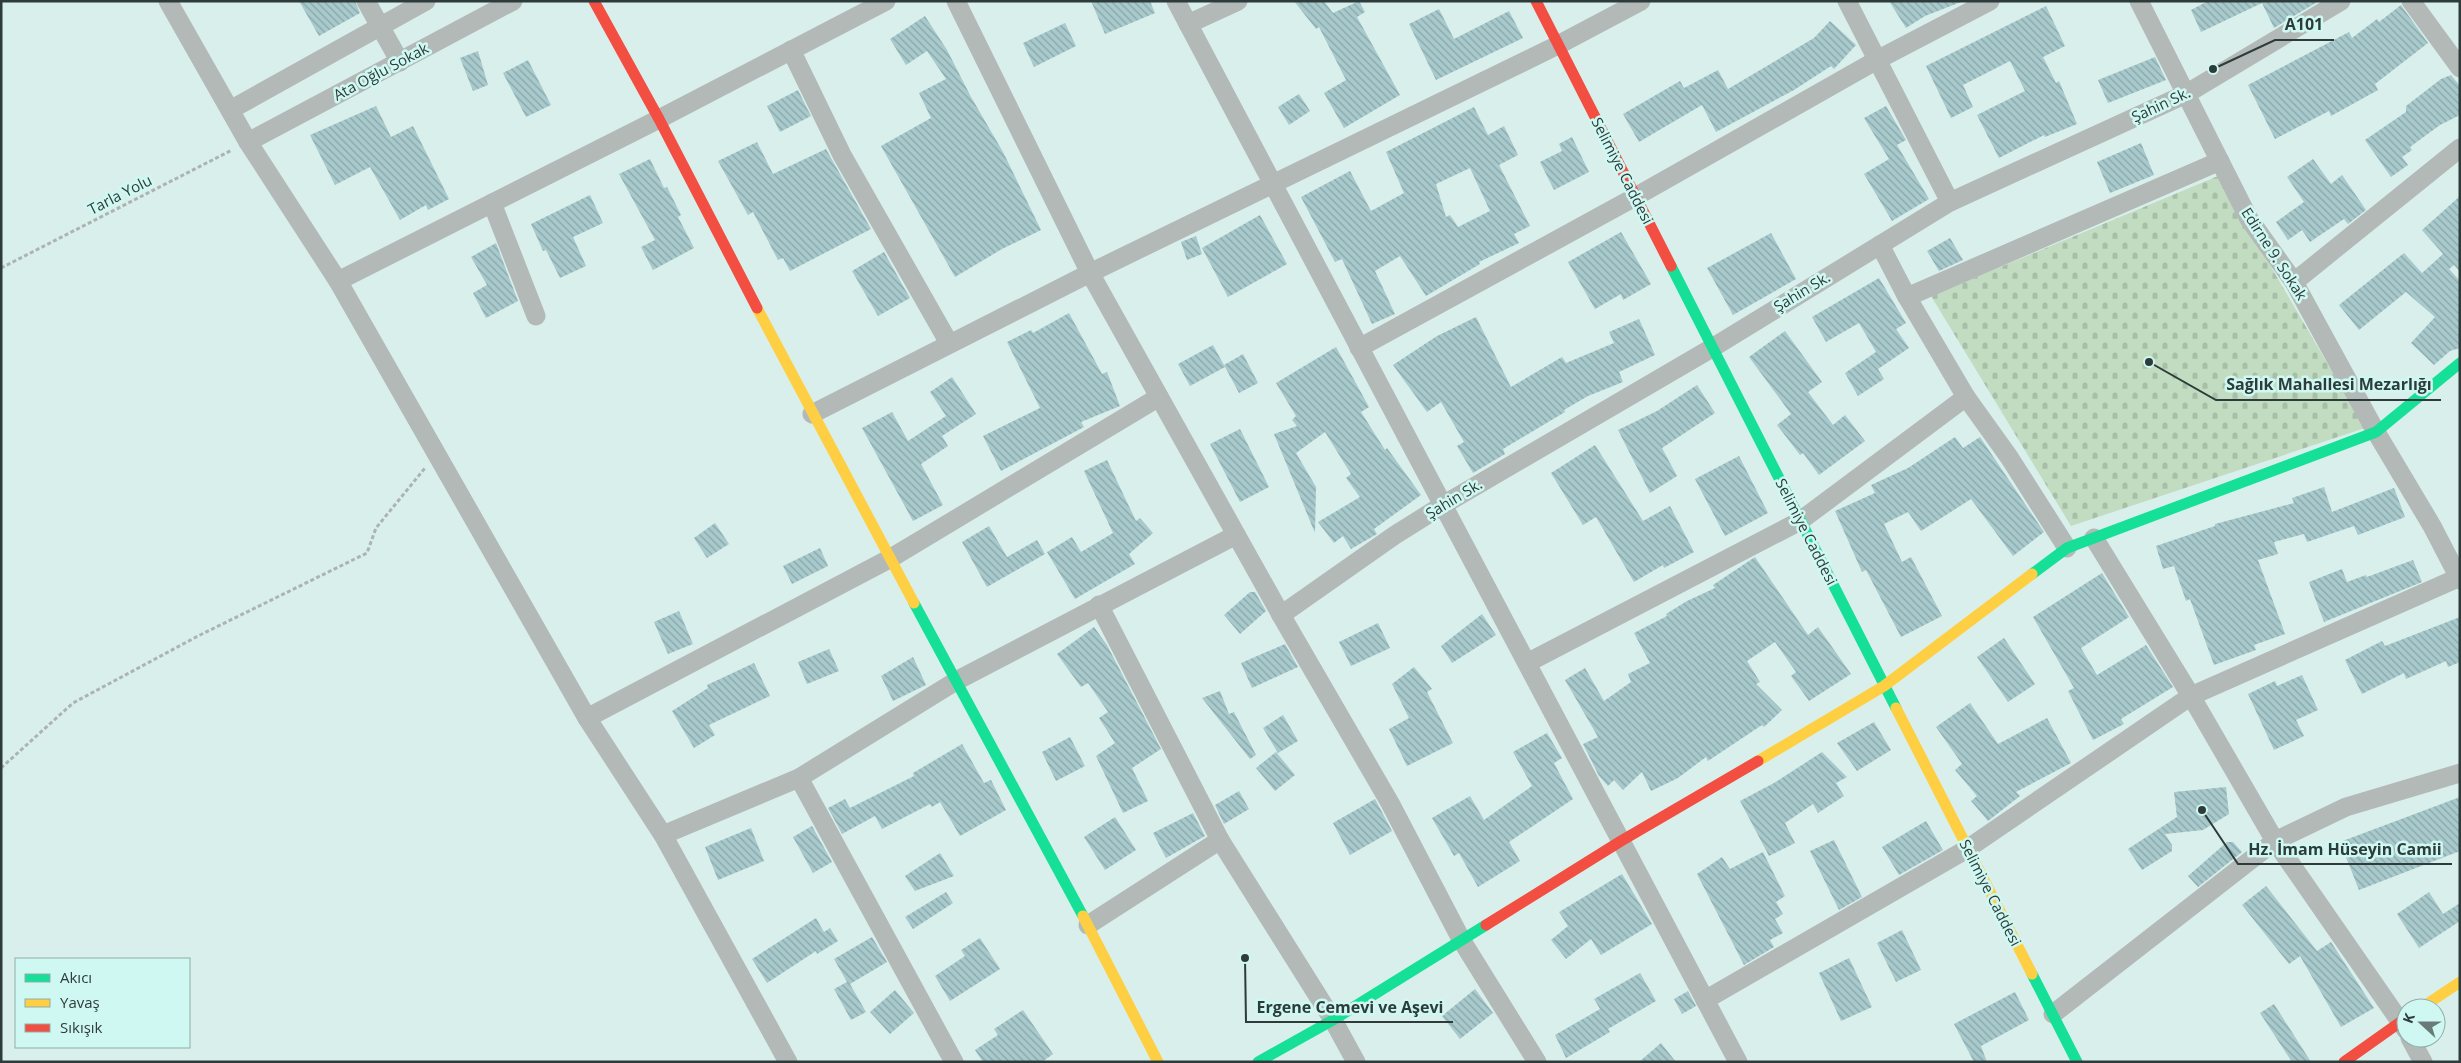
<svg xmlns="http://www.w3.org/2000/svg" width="2461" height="1063" viewBox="0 0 2461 1063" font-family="'Open Sans',sans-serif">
  <defs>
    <pattern id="cemetery-stones" width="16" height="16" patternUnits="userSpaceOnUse" patternTransform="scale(1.25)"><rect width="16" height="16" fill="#c2dcc2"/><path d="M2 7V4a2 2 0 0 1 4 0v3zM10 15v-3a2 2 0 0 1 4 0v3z" fill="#a7bea7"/></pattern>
    <pattern id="building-back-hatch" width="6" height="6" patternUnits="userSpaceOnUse" patternTransform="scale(1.25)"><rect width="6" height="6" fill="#a8cacd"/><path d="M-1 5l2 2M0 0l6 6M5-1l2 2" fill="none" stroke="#89a5a7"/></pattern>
  </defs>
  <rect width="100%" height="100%" fill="#d9efec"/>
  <!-- cemetery -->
  <polygon fill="url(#cemetery-stones)" points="2218,176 2365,428 2071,526 1931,296"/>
  <!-- building -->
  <g fill="url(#building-back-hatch)" fill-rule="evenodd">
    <polygon points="299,1 355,1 360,13 319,36"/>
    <polygon points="1091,1 1150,1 1155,13 1105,34"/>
    <polygon points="1294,1 1324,1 1333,13 1359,1 1365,12 1357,17 1400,95 1344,128 1324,93 1346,80 1319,27 1316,29"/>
    <polygon points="1889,1 1961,1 1961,2 1925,16 1906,28"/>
    <polygon points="2208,1 2319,1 2274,28 2262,3 2201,32 2191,10"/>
    <polygon points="2401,5 2428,43 2375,84 2378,90 2331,116 2329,111 2275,139 2248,85 2349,32 2352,38 2377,19 2379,22"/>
    <polygon points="2046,6 2065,46 2043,57 2056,83 2059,81 2077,124 2045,137 2044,135 1999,158 1977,115 2025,91 2010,61 1963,85 1973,107 1951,118 1926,66"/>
    <polygon points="1439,9 1454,39 1509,11 1523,38 1436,80 1409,24"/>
    <polygon points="925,16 947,50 971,97 1003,152 1041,230 1002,249 955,277 881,146 931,118 919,93 946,79 927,51 906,65 890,39"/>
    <polygon points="1830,21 1856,45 1834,69 1831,66 1794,90 1716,132 1702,105 1639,142 1623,114 1680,81 1684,88 1718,70 1728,89 1814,38"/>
    <polygon points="1065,23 1076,46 1034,67 1023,43"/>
    <polygon points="478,51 488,85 473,91 460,58"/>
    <polygon points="2155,57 2166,80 2108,103 2098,80"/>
    <polygon points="528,60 551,105 526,117 503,73"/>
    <polygon points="2451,75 2460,86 2460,115 2440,125 2410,147 2412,150 2402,157 2408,165 2391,177 2365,140 2406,112 2406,106 2441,79"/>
    <polygon points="798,90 811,116 780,132 767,106"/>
    <polygon points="1299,94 1310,111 1289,125 1278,107"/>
    <polygon points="376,106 391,137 413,126 449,199 428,210 426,205 400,220 370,167 335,185 310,135"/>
    <polygon points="1886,106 1906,140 1897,145 1929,199 1892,221 1864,174 1889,159 1864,118"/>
    <path d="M1474 107 1488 135 1504 126 1518 155 1499 165 1530 226 1514 234 1519 243 1479 262 1480 264 1426 296 1400 256 1375 271 1395 314 1372 324 1342 259 1335 262 1301 197 1350 171 1371 211 1404 193 1386 152ZM1470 168 1490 211 1458 227 1450 215 1446 217 1436 184Z"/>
    <polygon points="1572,137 1589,172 1554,190 1540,162 1562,151 1559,144"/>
    <polygon points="757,142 773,174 826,149 871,229 790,271 783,258 778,260 753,212 748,215 718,161"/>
    <polygon points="2141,143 2154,175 2110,193 2097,162"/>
    <polygon points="650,159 664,188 667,187 681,215 678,217 694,248 653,270 641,247 655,240 619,174"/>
    <polygon points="2313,159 2331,184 2342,175 2366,210 2348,224 2344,219 2310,242 2302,230 2288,240 2276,222 2304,202 2287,177"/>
    <polygon points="590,195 603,223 573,237 586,266 560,278 546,250 543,251 531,224"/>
    <polygon points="2460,196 2460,272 2454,265 2449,269 2460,281 2460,348 2450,351 2434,365 2411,343 2435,317 2406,292 2359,330 2339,305 2404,253 2422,273 2443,254 2422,230"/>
    <polygon points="1260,215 1287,264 1228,297 1202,248"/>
    <polygon points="1621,232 1651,284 1623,300 1621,294 1595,309 1568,262"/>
    <polygon points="1771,233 1796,279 1733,315 1707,268"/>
    <polygon points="1196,236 1202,254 1187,260 1181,242"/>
    <polygon points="1950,238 1963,260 1939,271 1927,251"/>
    <polygon points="496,243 518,301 486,318 473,293 487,285 471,257"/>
    <polygon points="884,252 910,298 878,316 852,271"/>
    <polygon points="1879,278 1906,323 1896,329 1909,348 1878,369 1884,379 1858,396 1845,373 1876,352 1859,323 1826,342 1812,317"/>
    <polygon points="1069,313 1102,374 1107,372 1120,406 1081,422 1084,427 1001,471 983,436 1040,408 1007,342 1031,330 1033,333"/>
    <polygon points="1476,317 1511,387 1562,357 1566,363 1614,343 1609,332 1639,319 1655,355 1619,372 1623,382 1588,396 1564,410 1565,412 1503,449 1505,454 1473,473 1457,446 1464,442 1441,402 1427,412 1393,365 1437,336"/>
    <polygon points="1785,331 1822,382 1808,392 1833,425 1845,415 1865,441 1819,475 1803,453 1800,455 1777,425 1791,414 1749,357"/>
    <polygon points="1213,345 1225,367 1190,386 1178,364"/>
    <polygon points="1336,347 1369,407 1361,412 1385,450 1387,448 1421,495 1374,529 1377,534 1351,549 1343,536 1334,543 1318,522 1360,497 1346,478 1351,474 1325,432 1296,453 1316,487 1315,533 1274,434 1297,426 1292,420 1296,416 1276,383"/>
    <polygon points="1243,354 1258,383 1239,393 1224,365"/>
    <polygon points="952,377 976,414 942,436 948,446 921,464 943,505 913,521 862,428 892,412 908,441 946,416 930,392"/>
    <polygon points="1697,385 1715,413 1662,448 1677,476 1650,493 1618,430 1657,411"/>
    <polygon points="1240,429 1269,487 1240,502 1210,444"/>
    <polygon points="1955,437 1963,448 1980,437 2044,532 2013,556 1971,499 1921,531 1908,512 1884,524 1902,562 1911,557 1942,616 1901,637 1866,570 1862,572 1835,511 1875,493 1871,485 1908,468"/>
    <polygon points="1595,445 1643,521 1670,506 1694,552 1664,568 1663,565 1634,582 1596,517 1583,525 1551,473"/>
    <polygon points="1739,456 1768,513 1725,536 1695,479"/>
    <polygon points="1107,460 1136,521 1140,518 1153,533 1129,554 1135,564 1075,599 1047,552 1072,537 1081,552 1113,533 1084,471"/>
    <polygon points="2324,487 2332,512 2394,488 2405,517 2358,535 2354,526 2307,542 2304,534 2274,542 2278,554 2258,560 2285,634 2254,645 2256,650 2214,665 2190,599 2186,601 2174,566 2163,569 2156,546 2215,526 2215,524 2294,503 2292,498"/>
    <polygon points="715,523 729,544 707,558 694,538"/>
    <polygon points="989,526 1007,557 1037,540 1045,554 987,587 962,542"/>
    <polygon points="820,548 828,566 792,584 783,566"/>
    <polygon points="1755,557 1808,635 1818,627 1851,674 1809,701 1791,676 1796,672 1775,642 1747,661 1760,682 1756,684 1782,710 1764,727 1762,725 1708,761 1706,757 1678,778 1651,791 1642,772 1623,790 1614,780 1608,786 1599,776 1583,744 1598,737 1565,680 1585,668 1604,701 1631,682 1628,674 1650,663 1634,633 1667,616 1666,614 1687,601 1715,588 1713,585"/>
    <polygon points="2413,560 2422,582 2324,622 2309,582 2342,569 2347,582 2366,575 2367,577"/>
    <polygon points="2102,573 2129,617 2081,648 2097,675 2146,645 2173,687 2121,719 2124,724 2093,740 2068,691 2074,688 2033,617"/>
    <polygon points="1250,592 1255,592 1266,611 1240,634 1224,615"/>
    <polygon points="679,611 693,644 668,654 654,622"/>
    <polygon points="1482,614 1496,635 1452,663 1441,646"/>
    <polygon points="2460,617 2460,662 2448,667 2446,661 2406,679 2404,673 2362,694 2345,660 2382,641 2385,646"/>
    <polygon points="1378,623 1390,648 1351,666 1339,642"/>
    <polygon points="1094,627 1107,645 1161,749 1132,768 1148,801 1123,813 1096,756 1115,743 1099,718 1108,712 1088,683 1081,687 1057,654"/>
    <polygon points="2004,638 2035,684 2008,702 1977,657"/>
    <polygon points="1285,644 1298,667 1252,688 1241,663"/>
    <polygon points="829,649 839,671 807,684 798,662"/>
    <polygon points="913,657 926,685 893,701 881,676"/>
    <polygon points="754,663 770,696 709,725 715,735 694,748 672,711 708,688 707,685"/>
    <polygon points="1414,667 1432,689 1427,692 1453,743 1407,766 1389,729 1409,718 1392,684"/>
    <polygon points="2302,675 2318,710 2296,720 2304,736 2274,750 2248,694 2275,681 2277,686"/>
    <polygon points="1220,691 1229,714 1234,712 1256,755 1250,759 1202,698"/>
    <polygon points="1970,703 1998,744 2047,718 2071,763 2016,792 2020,796 1988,821 1971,801 1977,796 1955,770 1962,764 1936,727"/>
    <polygon points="1283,715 1298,741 1278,753 1263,728"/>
    <polygon points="1874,722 1891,750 1857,771 1837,743"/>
    <polygon points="1547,733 1562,758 1554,763 1573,799 1509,842 1520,861 1478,887 1459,853 1454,856 1432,818 1470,796 1484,820 1532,786 1513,752"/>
    <polygon points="1070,737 1085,766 1056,781 1042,752"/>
    <polygon points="962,744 984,783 991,780 1006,810 960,836 940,802 932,807 930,804 882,829 875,816 842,834 828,808 845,799 850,808 914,776 913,773"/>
    <polygon points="1276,752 1295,775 1275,791 1256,768"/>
    <polygon points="1822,752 1847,777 1836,783 1844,796 1818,813 1813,804 1785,823 1795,843 1769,856 1740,801 1774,783"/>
    <polygon points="2226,787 2229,814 2203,830 2165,834 2172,845 2172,851 2142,870 2128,849 2177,817 2174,792"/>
    <polygon points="1239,791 1249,809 1224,824 1215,805"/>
    <polygon points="2460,797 2460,851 2359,890 2340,842"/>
    <polygon points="1375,799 1392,831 1350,855 1333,823"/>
    <polygon points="1193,813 1205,836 1166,858 1153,833"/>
    <polygon points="1115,817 1136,850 1105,870 1084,837"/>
    <polygon points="1926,821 1943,850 1899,875 1882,847"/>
    <polygon points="812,826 832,862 813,873 793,837"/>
    <polygon points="751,828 764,861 718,880 705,847"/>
    <polygon points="1834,840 1862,897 1839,910 1810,851"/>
    <polygon points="2227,842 2233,842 2242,852 2198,887 2188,876"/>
    <polygon points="1763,852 1785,896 1776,902 1783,914 1775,919 1783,933 1770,940 1774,947 1744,965 1697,874 1722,857 1730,869"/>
    <polygon points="940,853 954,876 915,891 905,876"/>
    <polygon points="1622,874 1652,924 1601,955 1591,939 1566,959 1551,940 1568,926 1559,912"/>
    <polygon points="2266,886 2317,951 2331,942 2374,1008 2341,1027 2300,956 2289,964 2242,905"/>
    <polygon points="946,892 953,903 913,929 905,917"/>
    <polygon points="2429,892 2443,914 2460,903 2460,921 2419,948 2397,914"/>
    <polygon points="816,918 824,932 830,928 838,941 817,954 816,951 767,983 752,959"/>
    <polygon points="1902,930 1921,970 1896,982 1877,943"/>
    <polygon points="872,937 887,962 850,984 866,1012 851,1020 834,989 847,982 834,959"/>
    <polygon points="980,938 1000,969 950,1001 935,976 965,956 961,950"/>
    <polygon points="1849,958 1872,1007 1841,1021 1819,973"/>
    <polygon points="1640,973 1656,1001 1608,1029 1610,1032 1566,1058 1555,1035 1600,1009 1594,999"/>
    <polygon points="1475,989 1493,1013 1460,1039 1442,1016"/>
    <polygon points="895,990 914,1013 890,1034 870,1012"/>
    <polygon points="1688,991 1696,1006 1682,1014 1674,999"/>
    <polygon points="2015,992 2029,1020 1981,1046 1987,1062 1974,1062 1954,1024"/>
    <polygon points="2274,1004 2311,1062 2292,1062 2260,1013"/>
    <polygon points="1023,1010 1053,1054 1042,1062 983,1062 975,1050 998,1035 994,1029"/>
    <polygon points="1661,1043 1676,1062 1639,1062"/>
  </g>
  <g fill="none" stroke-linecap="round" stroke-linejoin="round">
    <!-- path -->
    <g stroke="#acb4b2" stroke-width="3" stroke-dasharray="4 2.5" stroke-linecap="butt">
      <polyline points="1,268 232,150"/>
      <polyline points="1,768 73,703 198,636 367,553 376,528 425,468"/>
    </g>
    <!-- street -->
    <g stroke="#b3b9b7" stroke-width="19">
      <polyline points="168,1 248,142 338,281 587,718 663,835 788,1062"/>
      <polyline points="366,1 400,62"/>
      <polyline points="956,1 1090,273 1281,615 1390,803 1462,941 1537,1062"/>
      <polyline points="1176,1 1738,1062"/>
      <polyline points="1847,1 1950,202"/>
      <polyline points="2139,1 2249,219 2294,282 2376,432 2432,526 2460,580"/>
      <polyline points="2411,1 2460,68"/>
      <polyline points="1188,24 1238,1"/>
      <polyline points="791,50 842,155 949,343"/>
      <polyline points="230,110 426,1"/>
      <polyline points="248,142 513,1"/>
      <polyline points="492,203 536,316"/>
      <polyline points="1880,245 1907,297 1966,397 2009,457 2067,548"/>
      <polyline points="338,281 659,119 886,1"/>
      <polyline points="2294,282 2460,148"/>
      <polyline points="1907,297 2220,161"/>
      <polyline points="1359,348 1635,197 1877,60 1990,1"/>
      <polyline points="812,414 1090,273 1558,45 1641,1"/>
      <polyline points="2094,538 2191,696 2275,841 2406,1030"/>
      <polyline points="1099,605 1220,840 1333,1020 1356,1062"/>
      <polyline points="1281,615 1395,535 1443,505 1712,348 1950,202 2186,94 2341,1"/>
      <polyline points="1527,663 1800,521 1966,397"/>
      <polyline points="587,718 891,558 1159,397"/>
      <polyline points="799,778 954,1062"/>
      <polyline points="663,835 799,778 956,681 1236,535"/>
      <polyline points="1088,925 1220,840"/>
      <polyline points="1705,1000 1967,849 2191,696 2460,577"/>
      <polyline points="2053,1014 2275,841 2346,807 2460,773"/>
      <polyline points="2410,1038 2423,1062"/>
    </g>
    <!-- fast -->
    <g stroke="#16e098" stroke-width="11">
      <polyline points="1671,266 1896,708"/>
      <polyline points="2032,574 2067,548 2376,432 2460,363"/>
      <polyline points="914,603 1083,916"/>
      <polyline points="2032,974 2077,1062"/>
      <polyline points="1258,1062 1333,1020 1486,925"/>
    </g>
    <!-- slow -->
    <g stroke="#ffcf43" stroke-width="11">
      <polyline points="757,308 914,603"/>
      <polyline points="1896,708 2032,974"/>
      <polyline points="1758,761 1884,686 2032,574"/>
      <polyline points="1083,916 1158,1062"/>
      <polyline points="2421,1008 2460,982"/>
    </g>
    <!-- jam -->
    <g stroke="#f24e42" stroke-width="11">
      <polyline points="594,1 659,119 757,308"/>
      <polyline points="1536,1 1671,266"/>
      <polyline points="1486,925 1621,841 1758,761"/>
      <polyline points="2344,1062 2406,1018"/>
    </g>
  </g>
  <g text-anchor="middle" stroke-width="5" stroke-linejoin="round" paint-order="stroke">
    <!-- street labels -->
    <g font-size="15" fill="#2d3c3a" stroke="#d0f8f2">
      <text transform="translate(381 72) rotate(-28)" y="5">Ata Oğlu Sokak</text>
      <text transform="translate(2161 105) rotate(-25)" y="5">Şahin Sk.</text>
      <text transform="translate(1622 171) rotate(63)" y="5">Selimiye Caddesi</text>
      <text transform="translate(120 195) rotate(-27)" y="5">Tarla Yolu</text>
      <text transform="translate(2274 254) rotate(57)" y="5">Edirne 9. Sokak</text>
      <text transform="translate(1802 292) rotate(-31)" y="5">Şahin Sk.</text>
      <text transform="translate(1454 499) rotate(-31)" y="5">Şahin Sk.</text>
      <text transform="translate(1806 532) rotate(63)" y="5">Selimiye Caddesi</text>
      <text transform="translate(1990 893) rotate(63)" y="5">Selimiye Caddesi</text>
    </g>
  </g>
  <!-- callouts -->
  <path fill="none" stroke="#2d3c3a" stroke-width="2" d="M2213 69L2275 40H2334M2149 362L2216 400H2441M2202 810L2238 864H2452M1245 958L1246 1022H1453"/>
  <g fill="#2d3c3a" stroke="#d0f8f2" stroke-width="2">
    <circle cx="2213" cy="69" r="5"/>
    <circle cx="2149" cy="362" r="5"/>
    <circle cx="2202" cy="810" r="5"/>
    <circle cx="1245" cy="958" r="5"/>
  </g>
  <g font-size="16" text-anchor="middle" font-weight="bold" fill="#2d3c3a" stroke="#d0f8f2" stroke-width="5" stroke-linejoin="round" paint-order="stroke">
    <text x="2304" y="30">A101</text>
    <text x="2329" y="390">Sağlık Mahallesi Mezarlığı</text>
    <text x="2345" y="855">Hz. İmam Hüseyin Camii</text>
    <text x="1350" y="1013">Ergene Cemevi ve Aşevi</text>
  </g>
  <!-- border -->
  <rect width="2461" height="1063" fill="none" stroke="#2d3c3a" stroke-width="5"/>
  <!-- legend -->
  <rect x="15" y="958" width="175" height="90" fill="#d0f8f2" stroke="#8fada8"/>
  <rect x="25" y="974" width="25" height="8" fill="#16e098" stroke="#8fada8"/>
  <text x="60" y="983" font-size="15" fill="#2d3c3a">Akıcı</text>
  <rect x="25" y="999" width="25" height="8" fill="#ffcf43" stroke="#8fada8"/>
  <text x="60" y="1008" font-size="15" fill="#2d3c3a">Yavaş</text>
  <rect x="25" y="1024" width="25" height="8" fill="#f24e42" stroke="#8fada8"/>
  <text x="60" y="1033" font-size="15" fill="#2d3c3a">Sıkışık</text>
  <!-- north arrow -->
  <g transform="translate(2421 1023) rotate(291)"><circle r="24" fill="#d0f8f2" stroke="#8fada8"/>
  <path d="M0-4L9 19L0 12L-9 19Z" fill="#697b78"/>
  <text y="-8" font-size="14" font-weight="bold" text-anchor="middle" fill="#2d3c3a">K</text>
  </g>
</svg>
